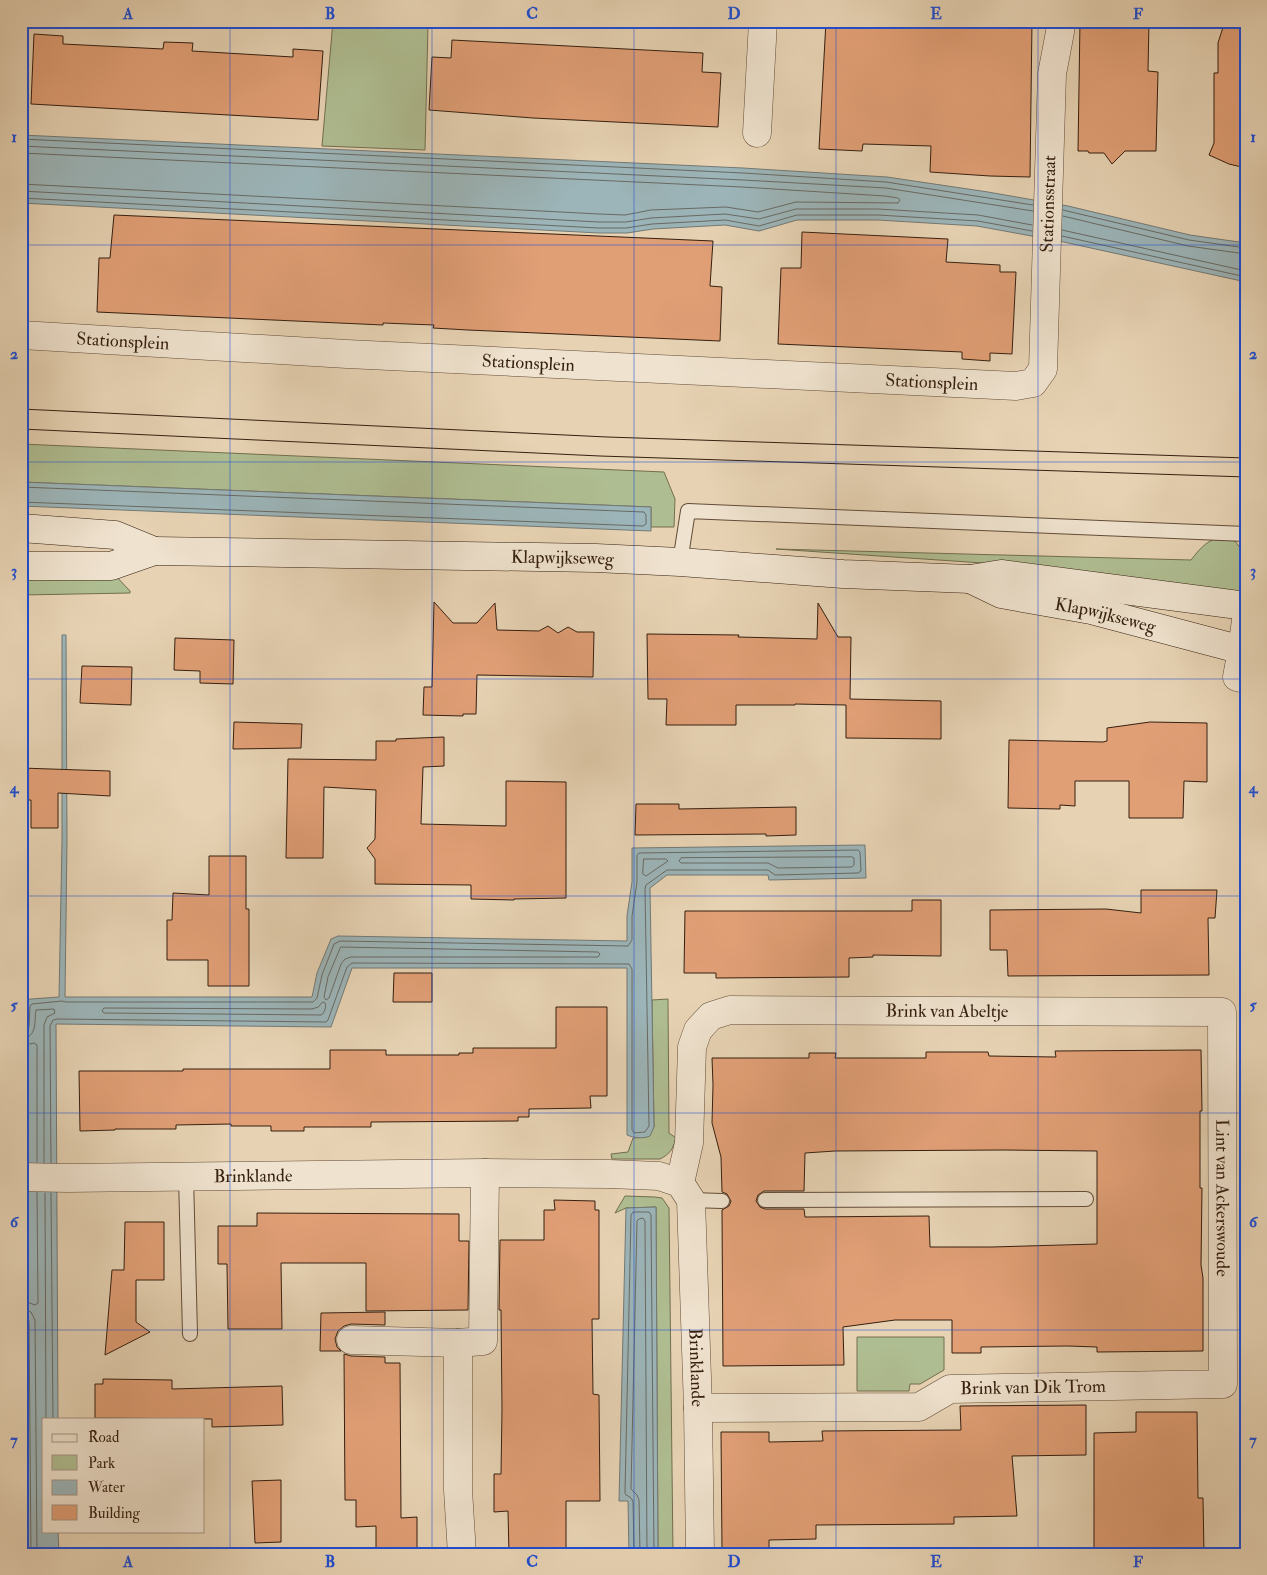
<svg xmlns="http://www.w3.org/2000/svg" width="1267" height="1575" viewBox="0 0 1267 1575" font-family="'IM FELL Double Pica',serif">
  <rect width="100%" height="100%" fill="#e7d3b4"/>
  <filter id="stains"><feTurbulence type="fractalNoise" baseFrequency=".004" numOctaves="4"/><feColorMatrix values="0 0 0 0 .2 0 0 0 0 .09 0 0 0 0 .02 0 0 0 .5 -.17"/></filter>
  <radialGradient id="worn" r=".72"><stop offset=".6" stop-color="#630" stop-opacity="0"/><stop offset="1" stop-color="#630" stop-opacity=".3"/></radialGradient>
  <!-- green -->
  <g fill="#afbe92" stroke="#726e50">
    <polygon points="333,21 374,21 428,25 425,150 322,146"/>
    <polygon points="21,444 664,472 675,499 674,527 651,527 651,507 21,482"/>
    <path d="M1217 538 1235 541 1241 549 1240 592 1027 566 776 549 1191 560C1198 551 1205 542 1217 538Z"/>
    <polygon points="114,574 130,591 130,593 21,595 21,576"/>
    <path d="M668 999 669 1133 676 1138C673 1149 670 1154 660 1159H612L611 1154 628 1152 633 1138 647 1137 654 1127 652 1000Z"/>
    <polygon points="625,1196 655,1197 662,1198 669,1208 673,1554 658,1554 656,1207 626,1208 615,1213"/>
    <polygon points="857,1337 944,1337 944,1370 920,1384 910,1384 909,1391 857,1391"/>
  </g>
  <!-- water -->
  <g fill="#9cb5b9" stroke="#737975">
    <polygon points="21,135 743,168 887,177 988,192 1068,206 1190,235 1246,243 1246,282 1059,241 977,226 878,220 797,220 759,231 725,225 653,229 627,233 599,233 21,203"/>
    <polygon points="21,482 651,507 651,531 21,506"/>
    <path d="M62 635H66L67 841 65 997H312L317 973 331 939 338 936 627 941V916L632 882V848L865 845 866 878 769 880 768 875H667L650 888 654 1127 650 1136C643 1139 634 1138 627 1135V968H352L331 1027 56 1024 58 1419H44V1531H58L59 1554H26L21 1117 25 1004 27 1000 31 999 59 997 62 842Z"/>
    <polygon points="656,1207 658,1554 629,1554 628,1501 619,1501 626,1208"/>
    <polygon points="1246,1277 1246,1554 1245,1554"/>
  </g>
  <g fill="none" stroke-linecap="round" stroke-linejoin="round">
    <!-- shore -->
    <g stroke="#686a64" stroke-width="1">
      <polyline points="21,139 743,173 886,182 1033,205"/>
      <polyline points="21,146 743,180 886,188 1033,211"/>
      <polyline points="21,153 742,187 885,196 898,198 900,200 898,203 796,202 758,212 726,207 651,210 625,215 599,214 21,184"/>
      <polyline points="21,191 599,222 626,222 651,218 725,214 759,219 796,209 878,209 978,215 1032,225"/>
      <polyline points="21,198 599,228 626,228 652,224 725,220 759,226 797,215 878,215 978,221 1032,231"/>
      <polyline points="1063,210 1189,240 1246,248"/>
      <polyline points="1063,216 1188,246 1246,254"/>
      <polyline points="1062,230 1246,271"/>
      <polyline points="1062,236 1246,277"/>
      <polyline points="21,487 644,512 646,515 646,524 643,526 21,502"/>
      <polygon points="852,857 854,858 854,865 852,867 778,868 768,863 681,863 679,861 681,858"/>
      <polygon points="644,859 666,859 668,861 646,876 643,874"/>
      <polygon points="341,947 598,952 600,954 598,957 351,957 345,959 341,964 329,998 326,1000 324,997 328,977"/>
      <path d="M323 1002 325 1003C327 1006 324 1014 321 1015L104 1013 102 1011 104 1008 312 1009 318 1007Z"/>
      <polyline points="21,1032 26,1032 29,1027 30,1006 32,1004 62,1001 66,1002 313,1002 317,998 322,975 334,944 340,941 628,946 632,940 632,916 637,882 637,855 639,853 858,850 860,852 861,871 858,873 775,875 768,870 667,870 646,885 645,889 649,1126 645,1132 634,1133 632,1130 632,969 629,964 352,963 347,967 328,1020 326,1022 57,1019 53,1020 50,1026 51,1163"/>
      <path d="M21 1039C38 1037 34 1022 36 1010L54 1009 55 1013 47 1017 44 1025V1163"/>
      <polyline points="21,1046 34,1043 37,1045 37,1162"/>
      <polyline points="45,1193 46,1419"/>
      <polyline points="51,1193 53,1419"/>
      <polyline points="21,1301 27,1302 35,1305 38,1303 37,1192"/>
      <polyline points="21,1309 31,1312 35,1320 37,1554"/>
      <polyline points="21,1315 26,1316 29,1321 31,1554"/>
      <polyline points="634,1554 633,1501 630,1497 626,1495 625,1493 631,1215 633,1212 649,1212 651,1215 654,1554"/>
      <polyline points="640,1554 639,1500 637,1495 631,1489 637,1221 639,1219 643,1218 645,1221 647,1554"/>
    </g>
  </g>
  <!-- building -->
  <g fill="#e19f76" stroke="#351f0f" fill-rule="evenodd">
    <polygon points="826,21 1032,21 1030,177 990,176 930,172 931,146 863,144 862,151 819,149"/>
    <polygon points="1080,21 1149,21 1148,71 1158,72 1156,151 1125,151 1112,164 1104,153 1089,153 1088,151 1078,151"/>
    <polygon points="1225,21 1246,21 1246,168 1229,164 1209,155 1214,143 1214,73 1218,73 1218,43"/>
    <polygon points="34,34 63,36 63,44 163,49 164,42 193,43 192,51 293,57 293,49 323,51 318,120 31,104"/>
    <polygon points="452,40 703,53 702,72 721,73 718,127 533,118 429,110 432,57 451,58"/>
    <polygon points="114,215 713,241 710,286 722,287 720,341 468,330 433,328 434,325 408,324 383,323 383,325 97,312 99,258 110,258"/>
    <polygon points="802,232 948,239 946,262 1000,265 1000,272 1016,272 1012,354 990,353 990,361 962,359 962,352 778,344 781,268 801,268"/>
    <polygon points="434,602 453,623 477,623 495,603 497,630 539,631 548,626 558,633 568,627 577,632 594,632 593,677 477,675 476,714 463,714 463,716 423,715 424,687 432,687"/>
    <polygon points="818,603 838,637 851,637 850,699 941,701 941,739 846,738 846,705 795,704 795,705 736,705 736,725 666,725 667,699 648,699 647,634 739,635 738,637 817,639"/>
    <polygon points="175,638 234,640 233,684 200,683 200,671 174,670"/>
    <polygon points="82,666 132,667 131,705 80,703"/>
    <polygon points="234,722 302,724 301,748 233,749"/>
    <polygon points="1150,722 1207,723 1207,782 1184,781 1183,818 1129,818 1129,781 1075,781 1075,806 1060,805 1060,809 1008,808 1009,740 1103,742 1107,741 1107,728"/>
    <polygon points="444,737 444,766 423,767 421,824 506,826 506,781 566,782 566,898 514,899 514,900 471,899 471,885 375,884 375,859 367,848 375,839 376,790 324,787 323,858 286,858 288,759 376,760 376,741 396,741 396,739"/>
    <polygon points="21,768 110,771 110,796 58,793 58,828 31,828 31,800 21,800"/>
    <polygon points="636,804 679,804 679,809 796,807 796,835 766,836 766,834 635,835"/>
    <polygon points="209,856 246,856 246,909 249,909 249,986 208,986 208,960 167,960 167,920 172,920 173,893 209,895"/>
    <polygon points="1141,890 1217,890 1215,918 1208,918 1209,975 1008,976 1007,950 990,950 990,910 1106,909 1141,913"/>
    <polygon points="912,900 941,900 941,956 873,955 873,957 849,958 849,977 716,978 716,973 684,973 685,911 912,911"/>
    <polygon points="394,973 432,973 432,1002 393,1002"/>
    <polygon points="556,1007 607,1007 607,1096 590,1096 591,1108 529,1109 529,1117 518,1117 518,1121 371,1122 371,1127 304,1127 304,1131 271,1131 271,1126 231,1126 231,1124 176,1125 176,1129 115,1129 115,1130 80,1131 79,1071 183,1071 183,1069 330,1069 330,1050 386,1050 386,1055 459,1055 459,1053 473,1053 473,1048 556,1048"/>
    <path d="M1201 1050 1202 1111H1200V1188H1202L1201 1265 1203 1278V1351L1097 1352V1347L1068 1346 981 1347V1353H952V1320H895L843 1327 844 1365 723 1366 722 1210 729 1206 731 1201 727 1194 722 1192 721 1157 712 1123 713 1085 712 1058H809V1053H836L835 1058H926V1052H988L989 1056 1056 1057 1055 1051ZM1003 1150 1097 1151V1244L992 1247H930L929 1216 805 1217 804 1209H765L760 1207 756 1201 758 1195 764 1191H804L805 1153 835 1151Z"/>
    <polygon points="554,1200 595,1201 595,1210 599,1210 599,1319 592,1319 593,1394 599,1395 600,1501 566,1501 566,1554 509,1554 508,1511 494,1512 494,1474 501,1474 502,1409 501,1310 499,1310 500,1240 544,1240 544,1210 555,1210"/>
    <polygon points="257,1213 459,1214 459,1241 469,1241 468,1310 366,1311 366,1263 281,1263 282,1329 228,1329 227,1264 218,1264 218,1226 257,1226"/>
    <polygon points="125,1222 164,1222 164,1280 136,1280 136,1322 150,1332 105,1355 112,1270 124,1270"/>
    <polygon points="385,1312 385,1325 351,1324 344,1326 338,1331 335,1339 337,1347 341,1351 320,1351 321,1313"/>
    <polygon points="344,1354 351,1356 385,1357 385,1363 400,1363 401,1518 417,1517 417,1554 376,1554 376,1526 356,1527 356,1500 345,1500"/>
    <polygon points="103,1379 172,1380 172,1389 282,1386 283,1425 212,1427 212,1419 95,1418 95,1384 103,1384"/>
    <polygon points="1086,1405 1086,1455 1012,1456 1017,1516 954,1517 954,1524 816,1525 816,1539 769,1540 769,1549 722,1549 721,1432 769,1432 769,1442 823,1441 822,1431 961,1430 960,1406"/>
    <polygon points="1136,1412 1197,1412 1198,1498 1203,1498 1204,1554 1094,1554 1094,1433 1136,1432"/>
    <polygon points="281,1480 281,1542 255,1543 252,1481"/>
  </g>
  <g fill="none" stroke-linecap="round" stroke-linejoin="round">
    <defs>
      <g id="lane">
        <polyline points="680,562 688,511 1246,534"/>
        <polyline points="186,1176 190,1334"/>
        <polyline points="691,1200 722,1201"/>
        <polyline points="765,1200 1086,1199"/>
      </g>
      <g id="street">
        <polyline points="757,133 763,21"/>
        <path id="s1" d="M21 335 347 354 1016 386 1033 383 1043 369 1052 74 1060 32 1061 21"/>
        <polyline points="1246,620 1242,650 1237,677 1246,679"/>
        <path id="s2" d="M21 1177 67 1178 485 1173 609 1174 659 1176 680 1183 691 1200 698 1408 700 1554"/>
        <path id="s3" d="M680 1183 689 1143 692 1047 698 1030 711 1016 730 1010 1222 1012 1223 1384 950 1389 919 1407 698 1408"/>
        <polyline points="351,1340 458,1343"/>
        <polyline points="462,1554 458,1490 458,1343 483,1341 485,1173"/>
      </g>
      <g id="secondary">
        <polyline points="21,528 115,535 154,551"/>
        <path id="s4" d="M21 566H111L154 551 596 558 680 562 843 574 970 579 1001 574 1246 606"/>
        <path id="s5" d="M970 579 1001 594 1091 610 1246 651"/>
      </g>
    </defs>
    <!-- lane casing -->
    <use href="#lane" stroke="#624c38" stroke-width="16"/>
    <!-- street casing -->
    <use href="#street" stroke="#624c38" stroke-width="29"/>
    <!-- secondary casing -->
    <use href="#secondary" stroke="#351f0f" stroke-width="29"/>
    <!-- lane -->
    <use href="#lane" stroke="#efe2ce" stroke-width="14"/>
    <!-- street -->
    <use href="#street" stroke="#efe2ce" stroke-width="28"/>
    <!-- secondary -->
    <use href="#secondary" stroke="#efe2ce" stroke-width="28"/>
    <!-- tram -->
    <g stroke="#351f0f" stroke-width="1">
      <polyline points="21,409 607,437 1246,458"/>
      <polyline points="21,429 600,456 1246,477"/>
    </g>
  </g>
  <!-- grid -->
  <path fill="none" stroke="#1d4ed8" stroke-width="1" stroke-opacity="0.55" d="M230 21V1554M432 21V1554M634 21V1554M836 21V1554M1038 21V1554M21 245H1246M21 462H1246M21 679H1246M21 896H1246M21 1113H1246M21 1330H1246"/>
  <g text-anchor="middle" stroke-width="4.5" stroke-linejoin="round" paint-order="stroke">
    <!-- street labels -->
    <g font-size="18" fill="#351f0f" stroke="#efe2ce">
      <text dy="6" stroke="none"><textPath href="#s1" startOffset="1196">Stationsstraat</textPath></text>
      <text dy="6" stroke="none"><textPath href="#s1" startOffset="102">Stationsplein</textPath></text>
      <text dy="6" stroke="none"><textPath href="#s1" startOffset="508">Stationsplein</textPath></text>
      <text dy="6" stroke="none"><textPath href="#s1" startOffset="912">Stationsplein</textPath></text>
      <text dy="6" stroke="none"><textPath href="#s4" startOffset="544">Klapwijkseweg</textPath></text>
      <text dy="6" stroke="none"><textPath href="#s5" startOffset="141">Klapwijkseweg</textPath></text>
      <text dy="6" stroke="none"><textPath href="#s3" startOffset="411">Brink van Abeltje</textPath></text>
      <text dy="6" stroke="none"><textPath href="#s2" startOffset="232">Brinklande</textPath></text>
      <text dy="6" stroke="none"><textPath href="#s3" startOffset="872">Lint van Ackerswoude</textPath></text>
      <text dy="6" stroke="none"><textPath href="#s2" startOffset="848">Brinklande</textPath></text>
      <text transform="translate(1033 1387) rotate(-1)" y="6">Brink van Dik Trom</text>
    </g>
  </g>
  <!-- margin -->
  <rect width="1267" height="1575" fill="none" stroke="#e7d3b4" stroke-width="55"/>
  <!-- legend -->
  <rect x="42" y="1418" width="162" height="115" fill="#efe2ce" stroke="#a59482"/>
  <rect x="52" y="1434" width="25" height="8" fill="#efe2ce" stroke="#a59482"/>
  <text x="88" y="1442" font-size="15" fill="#351f0f">Road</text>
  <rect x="52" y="1455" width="25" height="15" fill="#afbe92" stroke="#a59482"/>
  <text x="88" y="1468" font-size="15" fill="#351f0f">Park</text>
  <rect x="52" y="1480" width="25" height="15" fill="#9cb5b9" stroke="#a59482"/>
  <text x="88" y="1492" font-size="15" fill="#351f0f">Water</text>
  <rect x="52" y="1505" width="25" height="15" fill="#e19f76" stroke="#a59482"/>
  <text x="88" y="1518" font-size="15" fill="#351f0f">Building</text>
  <rect x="28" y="28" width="1212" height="1520" fill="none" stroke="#1d4ed8" stroke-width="2"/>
  <g font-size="16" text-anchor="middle" font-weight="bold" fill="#1d4ed8">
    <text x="128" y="19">A</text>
    <text x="330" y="19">B</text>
    <text x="532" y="19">C</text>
    <text x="734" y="19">D</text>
    <text x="936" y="19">E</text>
    <text x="1138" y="19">F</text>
    <text x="14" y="142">1</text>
    <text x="1253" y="142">1</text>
    <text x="14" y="359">2</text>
    <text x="1253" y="359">2</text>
    <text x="14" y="576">3</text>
    <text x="1253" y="576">3</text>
    <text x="14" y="793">4</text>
    <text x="1253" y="793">4</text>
    <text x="14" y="1010">5</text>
    <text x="1253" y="1010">5</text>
    <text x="14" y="1227">6</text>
    <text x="1253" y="1227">6</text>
    <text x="14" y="1445">7</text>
    <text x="1253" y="1445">7</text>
    <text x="128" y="1567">A</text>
    <text x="330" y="1567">B</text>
    <text x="532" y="1567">C</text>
    <text x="734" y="1567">D</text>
    <text x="936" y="1567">E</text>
    <text x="1138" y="1567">F</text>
  </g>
  <rect width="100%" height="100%" filter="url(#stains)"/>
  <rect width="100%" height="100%" fill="url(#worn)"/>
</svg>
